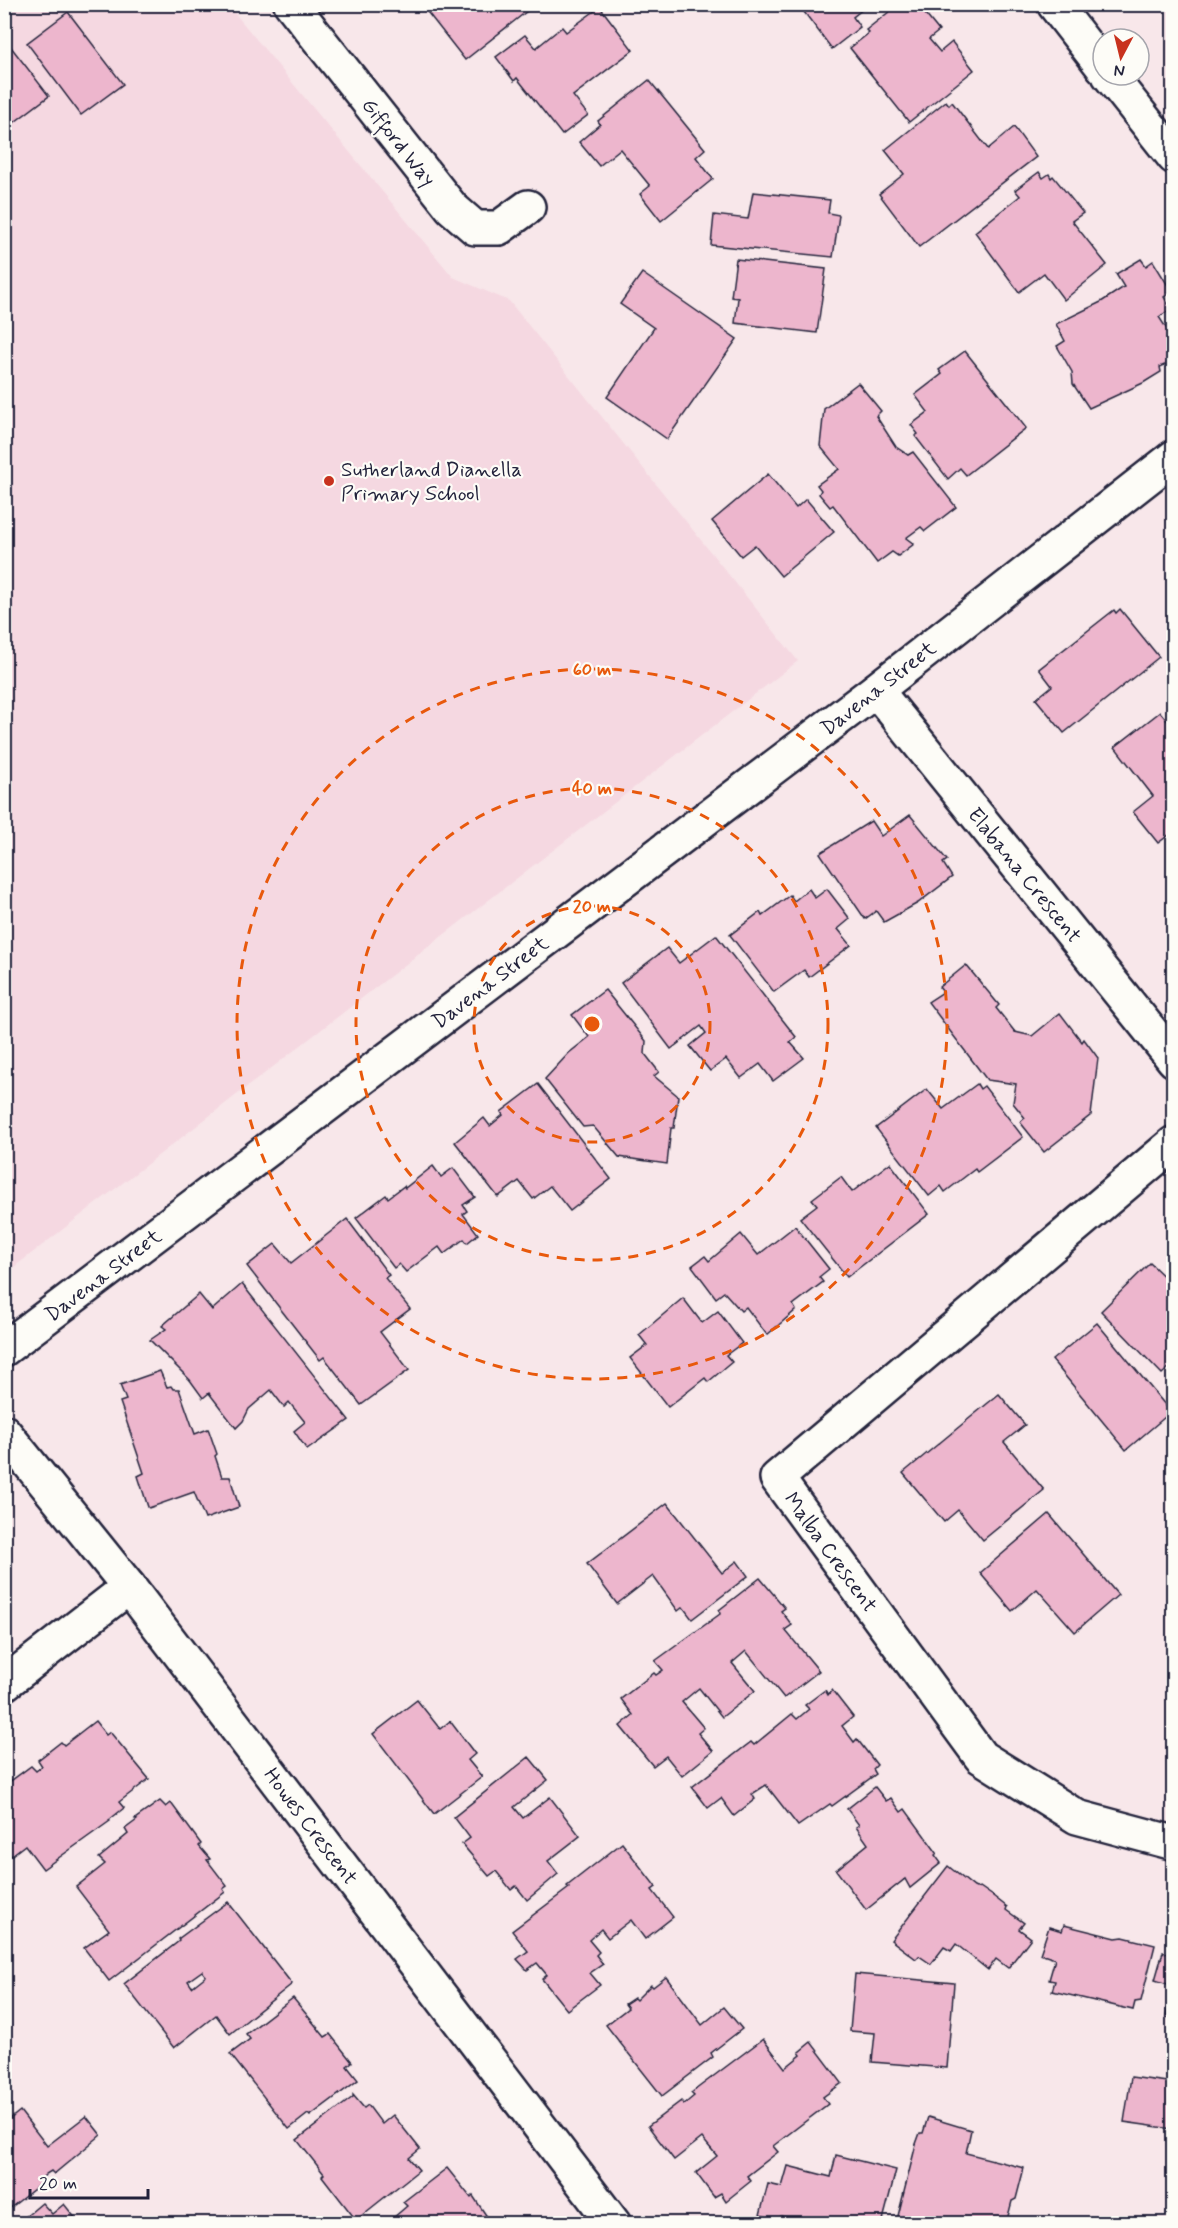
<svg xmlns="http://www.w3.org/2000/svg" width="1178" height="2228" viewBox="0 0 1178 2228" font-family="Mynerve,sans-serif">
  <rect width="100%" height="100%" fill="#f8e7ea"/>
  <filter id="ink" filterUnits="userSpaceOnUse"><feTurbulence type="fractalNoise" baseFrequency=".0167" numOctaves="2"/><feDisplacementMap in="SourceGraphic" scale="12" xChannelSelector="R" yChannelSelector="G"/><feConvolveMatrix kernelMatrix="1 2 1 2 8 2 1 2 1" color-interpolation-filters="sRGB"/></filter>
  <g filter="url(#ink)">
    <!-- built -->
    <polygon fill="#f5d8e1" points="5,5 228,5 453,277 509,301 798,661 5,1274"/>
    <!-- building -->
    <g fill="#edb6cd" stroke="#22223b" stroke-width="1.5" fill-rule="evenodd">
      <polygon points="421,4 536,4 465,60"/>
      <polygon points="798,4 869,4 853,17 860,27 832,49"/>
      <polygon points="899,4 917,4 939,31 929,39 940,52 952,42 974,70 909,122 850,48 869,33 866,30"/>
      <polygon points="600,7 633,50 573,96 588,115 562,135 517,78 514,81 496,57 525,35 536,48 562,27 566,32"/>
      <polygon points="68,12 123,84 81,115 27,43"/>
      <polygon points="4,38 49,96 4,130"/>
      <polygon points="649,80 705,149 696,157 713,179 661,221 640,194 650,186 620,149 599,166 579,142 600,124 598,121"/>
      <polygon points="946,101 949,105 952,102 988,149 1014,127 1036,157 919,247 879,194 904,174 885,150"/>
      <polygon points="1039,172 1043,178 1049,174 1051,178 1053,176 1083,213 1072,221 1107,265 1064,300 1044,273 1019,292 975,232 1020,196 1015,190"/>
      <polygon points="753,192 830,200 828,213 839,215 833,257 711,245 714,215 748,219"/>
      <polygon points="736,259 826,269 817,333 735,323 738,298 731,297"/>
      <polygon points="1141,259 1146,266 1153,261 1172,292 1164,297 1171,309 1159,317 1174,340 1174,361 1160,367 1161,372 1143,383 1089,408 1073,384 1072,372 1057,346 1065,341 1056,324 1101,302 1124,287 1116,274"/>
      <polygon points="642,273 737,339 667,439 607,397 654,328 620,304"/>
      <polygon points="965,351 1026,428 966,475 960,468 948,479 915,436 918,434 911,425 928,412 915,395 942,374 939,370"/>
      <polygon points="858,383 881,411 876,416 896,447 908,455 913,452 956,507 925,531 921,527 906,538 914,544 898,556 892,552 877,563 833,505 830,507 819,494 821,490 817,485 839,469 820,446 824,409"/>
      <polygon points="768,474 796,508 806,499 834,532 781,576 755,545 741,556 712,521"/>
      <polygon points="1120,609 1159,657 1064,733 1036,699 1052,686 1039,669 1114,610 1116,613"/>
      <polygon points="1160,712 1174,729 1174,831 1158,843 1133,812 1153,796 1115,747"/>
      <polygon points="910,815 947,860 943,863 952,877 918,903 884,922 876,911 865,919 820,853 871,821 881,836"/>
      <polygon points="809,889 815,898 827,889 850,919 838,929 851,945 809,977 804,970 774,992 730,935 760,912 762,916 790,895 794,901"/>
      <polygon points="716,935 796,1037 790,1042 804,1058 773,1081 760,1064 741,1078 726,1059 710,1071 690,1046 706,1033 701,1026 671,1049 621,983 667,948 679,963"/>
      <polygon points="966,965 999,1005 996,1008 1015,1032 1032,1036 1060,1013 1082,1042 1084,1039 1098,1058 1091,1115 1044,1152 1020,1122 1025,1118 1013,1103 1016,1084 987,1080 928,1002 943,992 939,987"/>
      <polygon points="605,990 646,1041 645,1054 659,1072 654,1076 678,1096 674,1128 671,1128 667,1164 619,1157 593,1126 583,1127 545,1079 569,1053 589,1037 572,1015"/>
      <polygon points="538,1084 611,1179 570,1211 550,1186 533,1199 519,1181 498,1197 455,1142 484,1118 490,1126 503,1115 501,1112"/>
      <polygon points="977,1084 980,1089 984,1086 1023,1137 977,1172 975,1169 945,1192 941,1186 929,1196 876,1128 927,1089 943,1109"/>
      <polygon points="890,1163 929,1214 847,1277 800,1218 817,1205 812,1199 841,1177 852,1192"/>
      <polygon points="433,1166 441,1177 453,1168 475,1197 463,1205 467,1211 463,1214 478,1234 467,1243 464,1239 444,1254 439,1247 406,1272 399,1264 394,1268 356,1218 386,1195 388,1198 404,1186 405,1188"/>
      <polygon points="347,1219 389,1275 385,1278 410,1309 380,1332 409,1370 361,1405 324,1357 320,1360 247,1266 275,1244 291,1263"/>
      <polygon points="795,1226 829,1269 819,1277 823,1282 793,1305 796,1310 767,1335 746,1307 741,1311 724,1292 716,1298 692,1266 705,1256 709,1261 741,1234 758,1255"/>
      <polygon points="1150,1263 1174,1286 1174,1363 1162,1374 1101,1311"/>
      <polygon points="242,1284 349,1420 307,1450 294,1431 305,1422 289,1402 284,1407 271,1390 249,1409 243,1421 236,1428 209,1393 203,1398 190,1380 150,1340 166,1329 162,1326 199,1294 212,1310"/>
      <polygon points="683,1298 702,1323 718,1311 742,1343 726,1355 732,1362 708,1382 705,1378 668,1407 630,1358 647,1345 639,1335"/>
      <polygon points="1097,1323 1171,1412 1126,1450 1052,1360"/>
      <polygon points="160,1371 167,1387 171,1386 173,1389 179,1389 195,1434 208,1429 209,1431 217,1454 215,1456 222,1477 230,1477 239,1507 205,1519 194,1492 149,1508 148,1507 138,1476 144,1473 143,1470 120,1402 126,1400 120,1385"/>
      <polygon points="999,1394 1025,1425 1004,1442 1044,1490 983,1540 958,1510 944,1522 903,1473"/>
      <polygon points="667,1503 722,1573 737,1561 748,1576 692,1619 683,1607 678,1611 653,1576 617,1604 587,1564"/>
      <polygon points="1049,1514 1118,1595 1075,1632 1037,1589 1012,1611 980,1573"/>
      <polygon points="760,1578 785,1608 781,1611 792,1625 785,1630 819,1671 784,1698 746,1651 732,1663 755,1691 722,1717 699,1688 682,1702 704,1728 698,1733 713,1751 682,1776 666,1756 653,1766 620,1726 633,1715 621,1699 654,1673 656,1675 663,1670 655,1661 720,1614 719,1610"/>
      <polygon points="825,1690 828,1695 832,1690 853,1717 842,1726 854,1742 857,1739 877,1765 873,1769 876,1774 832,1806 830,1804 798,1826 766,1785 752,1794 755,1799 734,1816 721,1798 708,1808 692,1787 751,1742 754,1745 792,1714 797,1719 809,1709 805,1705"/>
      <polygon points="417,1700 440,1729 450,1721 475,1754 468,1760 482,1777 434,1814 373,1734"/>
      <polygon points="95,1721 106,1735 110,1732 149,1779 119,1802 124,1808 109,1820 110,1821 43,1869 25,1845 4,1861 4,1786 31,1766 36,1771 42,1766 38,1760 61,1742 64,1745"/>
      <polygon points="529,1757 548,1780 514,1807 523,1818 550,1797 580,1836 548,1861 558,1874 527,1900 516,1886 511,1890 496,1871 489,1876 462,1844 470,1838 454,1817"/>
      <polygon points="875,1787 886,1801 891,1798 901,1812 905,1809 937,1853 935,1855 941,1863 910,1888 905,1879 866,1910 836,1870 868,1844 856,1827 859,1825 847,1809"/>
      <polygon points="160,1801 166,1807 171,1803 201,1844 199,1846 210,1859 207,1860 227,1886 223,1889 225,1892 109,1981 84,1948 109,1930 76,1887 105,1864 99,1858 128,1834 125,1829 137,1820 135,1819"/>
      <polygon points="622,1843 656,1887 652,1890 673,1917 645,1939 631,1920 608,1938 601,1929 589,1940 599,1952 596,1955 603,1964 590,1973 600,1985 567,2010 542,1979 547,1975 537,1963 527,1970 517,1959 528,1951 512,1931 569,1888 567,1886"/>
      <polygon points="948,1866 974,1887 976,1888 980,1887 993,1896 1007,1907 1006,1910 1024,1923 1019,1929 1031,1938 1008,1968 996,1959 988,1970 956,1944 951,1951 944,1947 931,1964 919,1956 916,1959 891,1940"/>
      <path d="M228 1902 292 1984 230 2034 216 2015 174 2048 124 1984 179 1941 178 1939ZM202 1971 206 1976 192 1987 188 1981Z"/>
      <polygon points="1064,1925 1116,1938 1123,1937 1155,1945 1141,2001 1135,2002 1133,2010 1052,1991 1055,1981 1049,1980 1055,1959 1040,1954 1049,1927 1062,1931"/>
      <polygon points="1163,1952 1174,1955 1174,2019 1166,2017 1171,1985 1155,1980"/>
      <polygon points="855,1974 954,1983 947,2068 872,2062 875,2033 850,2031"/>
      <polygon points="666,1977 702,2025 724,2007 742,2029 711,2053 713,2057 662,2096 606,2025 628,2008 625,2004 634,1998 636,2000 651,1985 653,1987"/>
      <polygon points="293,1998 325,2037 330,2034 352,2062 347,2066 358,2080 310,2116 308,2114 289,2129 230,2054 250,2039 246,2034"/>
      <polygon points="763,2039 785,2068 801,2055 799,2052 811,2042 842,2083 823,2097 828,2104 773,2146 778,2152 747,2176 751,2181 726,2201 721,2193 714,2197 696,2173 717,2156 702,2138 674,2160 648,2126 681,2101 684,2104 688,2101 694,2096 691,2093"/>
      <polygon points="1131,2077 1174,2083 1172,2129 1124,2122"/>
      <polygon points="353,2095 364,2108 368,2105 382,2124 393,2115 420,2149 409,2158 419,2170 356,2220 322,2176 324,2174 297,2140 353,2097"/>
      <polygon points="20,2111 47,2146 86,2116 101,2135 54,2174 51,2171 46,2174 42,2178 44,2181 4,2213 4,2113 10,2119"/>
      <polygon points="928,2117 971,2130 966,2153 1024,2168 1016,2199 1012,2201 1006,2224 892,2224 894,2219 897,2220 916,2144 920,2133 923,2133"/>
      <polygon points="836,2155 896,2170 882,2224 795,2224 796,2220 781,2216 777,2220 760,2215 768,2184 782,2187 788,2166 831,2177"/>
      <polygon points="447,2168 471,2198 473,2196 492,2224 386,2224 407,2206 403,2202"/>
      <polygon points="42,2203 52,2214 64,2204 80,2224 17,2224"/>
    </g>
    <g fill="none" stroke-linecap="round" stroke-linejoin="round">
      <defs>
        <g id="street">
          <polyline points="291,4 452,208 475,228 499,228 528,207"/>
          <polyline points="1054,4 1103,67"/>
          <polyline points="1109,75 1174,157"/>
          <polyline points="876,690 1174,1060"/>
          <polyline points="1174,1143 777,1478 981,1757 1077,1817 1174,1843"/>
          <polyline points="4,1349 876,690 1174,457"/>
          <polyline points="4,1432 129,1587 614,2224"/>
          <polyline points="4,1684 129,1587"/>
        </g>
      </defs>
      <!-- street casing -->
      <use href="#street" stroke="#22223b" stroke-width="38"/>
      <!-- street -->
      <use href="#street" stroke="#fdfcf7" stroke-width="33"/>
    </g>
  </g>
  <!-- distance rings -->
  <g fill="none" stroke="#e8590c" stroke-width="3" stroke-dasharray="10 8">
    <circle cx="592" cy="1024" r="118"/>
    <circle cx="592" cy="1024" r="236"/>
    <circle cx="592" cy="1024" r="355"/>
  </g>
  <!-- markers -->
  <circle fill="#c8321e" stroke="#fdfcf7" stroke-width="2" cx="329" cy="481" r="6"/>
  <g text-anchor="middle" stroke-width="4.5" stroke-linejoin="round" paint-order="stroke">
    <!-- street labels -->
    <g font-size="21" fill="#22223b" stroke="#fdfcf7">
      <text transform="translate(399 142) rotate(52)" y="7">Gifford Way</text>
      <text transform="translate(878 688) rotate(-38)" y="7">Davena Street</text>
      <text transform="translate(1025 875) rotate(51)" y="7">Elabana Crescent</text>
      <text transform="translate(490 982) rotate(-37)" y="7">Davena Street</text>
      <text transform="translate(103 1275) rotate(-37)" y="7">Davena Street</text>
      <text transform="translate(831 1552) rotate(54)" y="7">Malba Crescent</text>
      <text transform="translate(311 1826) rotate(53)" y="7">Howes Crescent</text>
    </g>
    <!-- poi labels -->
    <g font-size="21" fill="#22223b" stroke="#fdfcf7" text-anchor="start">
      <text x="341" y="476">Sutherland Dianella<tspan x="341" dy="24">Primary School</tspan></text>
    </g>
  </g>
  <circle cx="592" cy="1024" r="9" fill="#e8590c" stroke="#fdfcf7" stroke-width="3"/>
  <g font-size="18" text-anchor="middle" font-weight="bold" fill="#e8590c" stroke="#fdfcf7" stroke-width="4.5" stroke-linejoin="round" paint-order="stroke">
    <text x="592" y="675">60 m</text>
    <text x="592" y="794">40 m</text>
    <text x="592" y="912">20 m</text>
  </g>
  <!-- margin -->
  <rect width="1178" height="2228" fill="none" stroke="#fdfcf7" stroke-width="24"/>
  <rect x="12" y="12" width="1154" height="2204" fill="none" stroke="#22223b" stroke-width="2" filter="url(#ink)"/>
  <!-- north arrow -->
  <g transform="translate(1121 57) rotate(187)"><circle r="28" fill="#fdfcf7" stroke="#a5a5ac" stroke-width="1.5"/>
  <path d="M0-4.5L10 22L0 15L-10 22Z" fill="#c8321e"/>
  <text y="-9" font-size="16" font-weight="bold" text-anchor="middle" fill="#22223b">N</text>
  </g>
  <!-- scale -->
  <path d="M30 2189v9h118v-9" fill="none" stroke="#22223b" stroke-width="3"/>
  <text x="39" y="2189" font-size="18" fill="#22223b" stroke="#fdfcf7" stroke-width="4.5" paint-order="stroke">20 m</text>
</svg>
